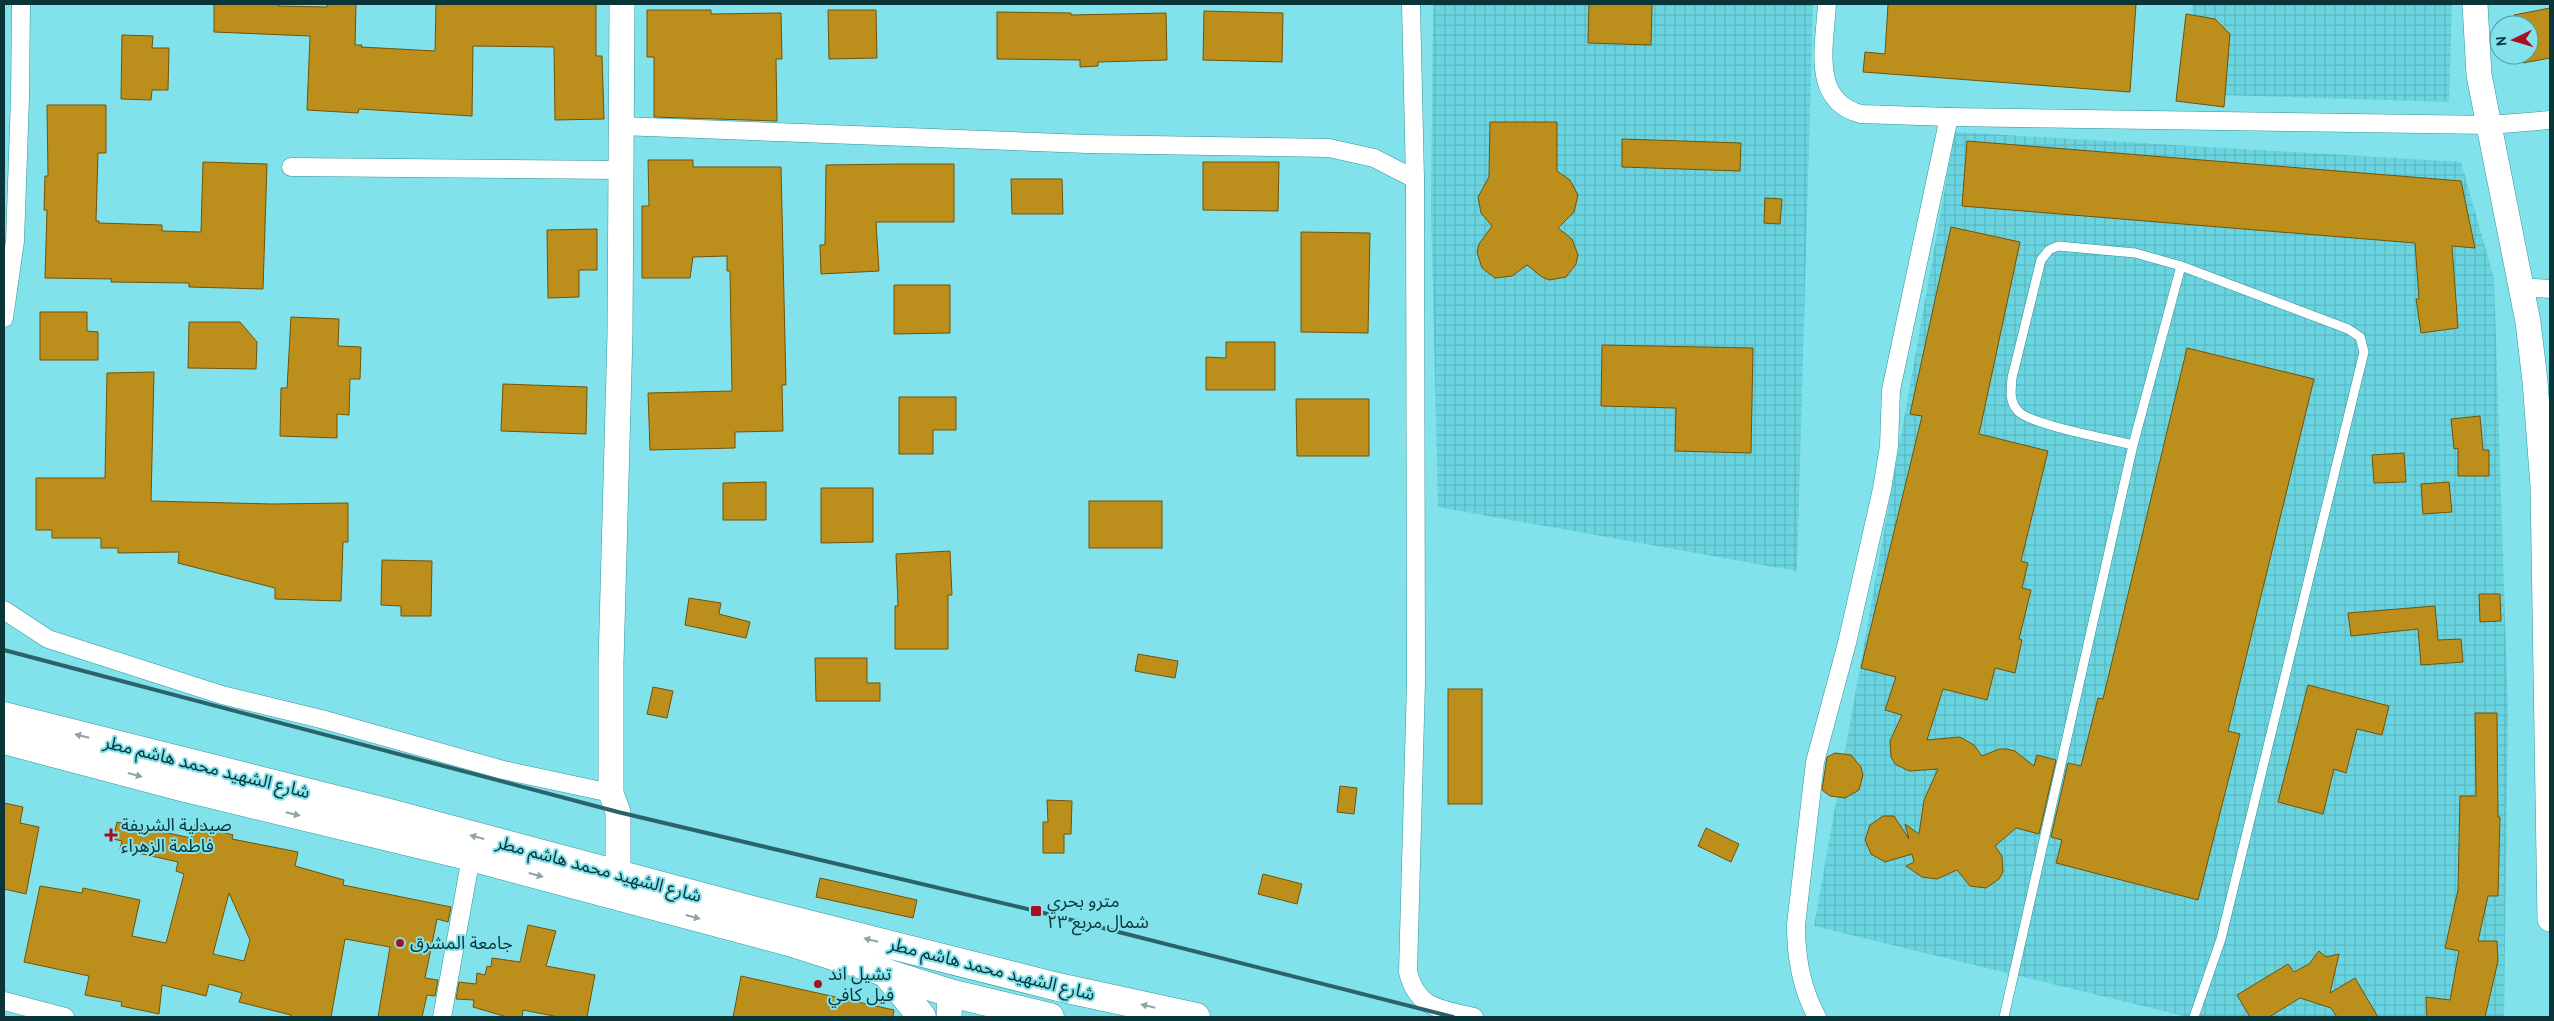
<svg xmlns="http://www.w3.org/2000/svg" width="2554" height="1021" viewBox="0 0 2554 1021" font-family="Overpass,'Noto Sans Arabic',sans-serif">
  <defs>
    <pattern id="industrial-grid" width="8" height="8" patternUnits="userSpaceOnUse" patternTransform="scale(1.25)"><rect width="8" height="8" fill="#6ad5e0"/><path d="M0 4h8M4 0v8" fill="none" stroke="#5bb7c1"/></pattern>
  </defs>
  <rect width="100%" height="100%" fill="#82e2ec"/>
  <!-- industrial -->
  <g fill="url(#industrial-grid)">
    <polygon points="1433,4 1813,4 1797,571 1438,507 1431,209"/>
    <polygon points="2192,4 2452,4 2449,102 2185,94"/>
    <polygon points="1955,132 2461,162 2494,278 2508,712 2504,1017 2188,1017 1814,926"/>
  </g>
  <!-- building -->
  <g fill="#bc8e1c" stroke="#705307" fill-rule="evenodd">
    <polygon points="214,4 278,4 278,6 327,7 327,4 356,4 355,45 362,45 361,47 435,51 436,4 596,4 596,56 602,56 604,119 555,120 554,47 473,46 472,116 359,109 358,113 307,110 310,36 214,32"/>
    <polygon points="1589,4 1652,4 1651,45 1588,43"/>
    <polygon points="1888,4 2136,4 2130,92 1863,72 1865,52 1885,54"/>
    <polygon points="2550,8 2550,58 2523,63 2522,55 2529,55 2529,25 2516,25 2514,15"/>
    <polygon points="647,10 711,10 711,14 781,13 782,59 776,59 777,121 654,117 654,57 647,57"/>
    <polygon points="828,10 876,10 877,58 829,59"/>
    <polygon points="1204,11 1283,13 1282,62 1203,60"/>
    <polygon points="997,12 1071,13 1071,15 1166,13 1167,60 1098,62 1098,66 1080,67 1080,60 997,59"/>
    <polygon points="2186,14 2215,19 2230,34 2224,107 2176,101"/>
    <polygon points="122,35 153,36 152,48 169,48 168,90 152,90 151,100 121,99"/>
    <polygon points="47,105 106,105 106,153 98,153 96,221 99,221 99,223 162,225 162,231 201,232 203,162 267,164 263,289 189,287 189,283 111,282 112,279 45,278 47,210 44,210 45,176 48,176"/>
    <polygon points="1490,122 1557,122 1557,171 1570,180 1578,195 1574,212 1558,228 1572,239 1578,255 1576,264 1566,277 1549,280 1542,277 1527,265 1512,276 1495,278 1482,268 1477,252 1479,244 1492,226 1481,213 1478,197 1489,177"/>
    <polygon points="1622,139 1741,143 1740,171 1622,167"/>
    <polygon points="1967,141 2461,181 2475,248 2452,246 2458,328 2421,333 2416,299 2419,299 2415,243 1962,206"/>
    <polygon points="648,160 693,160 693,167 781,167 786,385 782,385 783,431 735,432 735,448 650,450 648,393 732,391 730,271 727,271 727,256 693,257 690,278 642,278 642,206 649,206"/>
    <polygon points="1203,162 1279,162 1278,211 1203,210"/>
    <polygon points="901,164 954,164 954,222 876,222 879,271 821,274 820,245 825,245 826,165"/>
    <polygon points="1011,179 1062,179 1063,214 1012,214"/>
    <polygon points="1765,198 1782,199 1780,224 1764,223"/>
    <polygon points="1951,227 2020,242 1979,434 2048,451 2021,561 2028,563 2022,588 2031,590 2019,639 2022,640 2015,673 1995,668 1987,700 1943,689 1927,740 1960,737 1974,745 1982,756 1999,749 2007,749 2015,751 2034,766 2037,755 2056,760 2039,834 2016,828 1995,846 2002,856 2003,872 1999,879 1986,888 1970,886 1957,870 1937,879 1922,877 1906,866 1914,862 1912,854 1885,862 1871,854 1865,840 1870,825 1883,816 1894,816 1909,839 1905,824 1919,834 1924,800 1938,769 1909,771 1895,764 1891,757 1890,741 1902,715 1885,710 1896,677 1861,668 1922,416 1910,414"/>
    <polygon points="597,229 597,270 579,270 579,297 548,298 547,230"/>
    <polygon points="1301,232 1370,233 1368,333 1301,332"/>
    <polygon points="894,285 950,285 950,333 894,334"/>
    <polygon points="40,312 87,312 87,331 98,332 98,360 40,360"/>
    <polygon points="291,317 339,319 338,346 361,347 360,379 350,379 349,415 337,414 337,438 280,436 281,388 287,388"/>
    <polygon points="189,322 240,322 257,342 256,369 188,368"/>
    <polygon points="1226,342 1275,342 1275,390 1206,390 1206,357 1226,358"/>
    <polygon points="1602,345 1753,348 1751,453 1675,451 1676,408 1601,406"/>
    <polygon points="2187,348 2314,379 2228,731 2240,734 2198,900 2056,863 2062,840 2051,837 2068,763 2081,766 2098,698 2103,699"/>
    <polygon points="154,372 151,501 272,504 348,503 348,542 343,542 341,601 275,599 275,588 178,563 179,552 118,553 118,548 101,548 101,538 52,538 52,530 36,530 36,478 105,478 107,373"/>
    <polygon points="503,384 587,387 586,434 501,431"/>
    <polygon points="899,397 956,397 956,430 933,430 933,454 899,454"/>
    <polygon points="1296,399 1369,399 1369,456 1297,456"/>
    <polygon points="2480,416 2483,450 2489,450 2489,476 2458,476 2458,448 2454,449 2451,419"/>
    <polygon points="2404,453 2406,482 2374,483 2372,455"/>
    <polygon points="766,482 766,520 723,520 723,483"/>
    <polygon points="2449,482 2452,512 2423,514 2421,484"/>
    <polygon points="821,488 873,488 873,542 821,543"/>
    <rect x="1089" y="501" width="73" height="47"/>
    <polygon points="950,551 952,595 948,595 948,649 895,649 895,606 898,606 896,554"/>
    <polygon points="382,560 432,561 431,616 401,616 401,606 381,605"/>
    <polygon points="2479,594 2500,594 2501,621 2480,622"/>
    <polygon points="689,598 721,603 719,614 750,622 746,638 685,625"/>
    <polygon points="2435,606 2438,640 2461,639 2463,662 2421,665 2418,629 2351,636 2348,613"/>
    <polygon points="1138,654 1178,661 1175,678 1135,671"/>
    <polygon points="815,658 867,658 867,683 880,683 880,701 816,701"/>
    <polygon points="2308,685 2389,706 2382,735 2357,729 2346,773 2334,769 2323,814 2278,802"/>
    <polygon points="653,687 673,691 667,718 647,714"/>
    <rect x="1448" y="689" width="34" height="115"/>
    <polygon points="2475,713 2497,713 2498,817 2500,817 2498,896 2488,896 2478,941 2497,941 2498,961 2485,1017 2427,1017 2426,997 2450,1000 2459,951 2445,948 2458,890 2460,796 2476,796"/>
    <polygon points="1835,753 1851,755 1861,767 1863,775 1859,790 1845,798 1830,796 1822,790 1827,757"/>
    <polygon points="1340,786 1357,788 1354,814 1337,812"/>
    <polygon points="1047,800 1072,801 1071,834 1064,834 1064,853 1043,853 1043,822 1048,822"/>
    <polygon points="4,803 23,807 20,823 39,827 26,894 4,889"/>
    <path d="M117 822 191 838 195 824 233 835 232 839 298 852 295 866 344 880 343 885 451 907 448 922 437 919 425 978 438 980 435 996 427 995 422 1017H378L390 947 345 939 331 1017H291V1015L239 1002 242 993 209 984 206 996 162 985 159 1014 121 1006 122 1002 85 995 89 976 24 962 40 886 82 893 83 888 140 900 132 936 166 943 184 874 176 871 178 862 120 849 122 841 113 839ZM229 893 250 940 244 961 213 954Z"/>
    <polygon points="1706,828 1739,844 1731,862 1698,846"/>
    <polygon points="1263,874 1302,884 1297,904 1258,894"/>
    <polygon points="820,878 917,900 913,918 816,897"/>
    <polygon points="528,925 556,931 546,966 595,975 587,1017 559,1017 523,1010 522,1017 507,1017 473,1007 474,1000 456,999 459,982 476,984 477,973 485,975 487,966 491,967 492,958 520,962"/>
    <polygon points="2319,951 2326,957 2339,954 2330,993 2355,978 2378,1017 2337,1017 2331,1008 2300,998 2269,1017 2250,1017 2237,995 2288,964 2294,972 2309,964"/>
    <polygon points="741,976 894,1010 893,1017 733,1017"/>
  </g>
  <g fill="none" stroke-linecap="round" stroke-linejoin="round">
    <defs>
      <g id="lane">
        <path d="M2133 445C2110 439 2031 425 2018 411 2009 401 2011 391 2012 378L2041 260 2049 250 2058 246 2135 253 2181 266"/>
        <polyline points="2004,1017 2133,445 2181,266 2348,329 2360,337 2364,352 2221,939 2194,1017"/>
      </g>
      <g id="street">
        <path d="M1411 4 1415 179 1416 682 1408 972C1417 1009 1441 1009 1474 1017"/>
        <path d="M1827 4C1825 44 1810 101 1861 114L1949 117 2490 125 2550 120"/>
        <polyline points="621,126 1087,144 1329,148 1374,158 1415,179"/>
        <polyline points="291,167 621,170"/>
        <polyline points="2521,287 2550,289"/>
        <polyline points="4,318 15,241 20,98 21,4"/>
        <polyline points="4,610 48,639 222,695 321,719 503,770 611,793"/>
        <polyline points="4,1001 65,1017"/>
        <polyline points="442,1017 471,857"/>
        <path d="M1817 1017C1801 988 1796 958 1796 925L1815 762 1847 643 1882 489 1889 446 1891 390 1949 117"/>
      </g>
      <g id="secondary">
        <polyline points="2475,4 2479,75 2528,322 2535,381 2543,486 2550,919"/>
        <polyline points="618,875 618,812 611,793 611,663 620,334 622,4"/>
        <polyline points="949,1017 950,993"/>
      </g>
      <g id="primary">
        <polyline points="4,716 386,812 756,911 1058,987 1196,1017"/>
        <polyline points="4,740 185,788 471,857 789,942 950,993 1050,1017"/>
        <polyline points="885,972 922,1017"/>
      </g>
    </defs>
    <!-- lane casing -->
    <use href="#lane" stroke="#2f959e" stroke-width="10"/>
    <!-- street casing -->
    <use href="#street" stroke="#2f959e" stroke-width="19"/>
    <!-- secondary casing -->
    <use href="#secondary" stroke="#2f959e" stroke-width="26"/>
    <!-- primary casing -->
    <use href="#primary" stroke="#2f959e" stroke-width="29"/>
    <!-- lane -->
    <use href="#lane" stroke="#fff" stroke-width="9"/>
    <!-- street -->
    <use href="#street" stroke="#fff" stroke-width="18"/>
    <!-- secondary -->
    <use href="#secondary" stroke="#fff" stroke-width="25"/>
    <!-- primary -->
    <use href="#primary" stroke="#fff" stroke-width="28"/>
    <!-- rail -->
    <polyline stroke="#2a6369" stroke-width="4" points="4,650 618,812 1036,911 1453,1017"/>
  </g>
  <!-- one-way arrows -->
  <defs><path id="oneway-solid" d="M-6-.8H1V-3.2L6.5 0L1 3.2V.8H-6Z" transform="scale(1.25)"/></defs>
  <g fill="#91a4a6">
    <use href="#oneway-solid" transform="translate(82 736) rotate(-166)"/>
    <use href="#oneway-solid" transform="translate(135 775) rotate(15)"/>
    <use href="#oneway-solid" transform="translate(293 814) rotate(13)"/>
    <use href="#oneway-solid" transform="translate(477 837) rotate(-165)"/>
    <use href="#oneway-solid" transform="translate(536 875) rotate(15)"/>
    <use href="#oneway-solid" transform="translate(693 917) rotate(15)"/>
    <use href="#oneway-solid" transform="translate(871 940) rotate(-166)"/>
    <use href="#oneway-solid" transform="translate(1148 1006) rotate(-167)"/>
  </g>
  <!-- markers -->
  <g fill="#a71021" stroke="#82e2ec" stroke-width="2">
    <path d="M108.5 827.5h5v5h5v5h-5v5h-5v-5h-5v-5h5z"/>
    <rect x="1030" y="905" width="12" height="12" rx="2.5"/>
    <circle cx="400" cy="943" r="5"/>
    <circle cx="818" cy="984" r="5"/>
  </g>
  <g text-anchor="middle" stroke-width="4" stroke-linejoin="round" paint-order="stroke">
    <!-- street labels -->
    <g font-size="18" fill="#0a3539" stroke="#82e2ec">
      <text transform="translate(207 767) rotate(14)" y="6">شارع الشهيد محمد هاشم مطر</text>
      <text transform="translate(599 869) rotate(15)" y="6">شارع الشهيد محمد هاشم مطر</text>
      <text transform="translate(992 969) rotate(14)" y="6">شارع الشهيد محمد هاشم مطر</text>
    </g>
    <!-- poi labels -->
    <g font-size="18" fill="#0a3539" stroke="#82e2ec" text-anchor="start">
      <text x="121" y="831">صيدلية الشريفة<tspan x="121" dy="21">فاطمة الزهراء</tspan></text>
      <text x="1047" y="907">مترو بحري<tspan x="1047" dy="21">شمال مربع ٢٣</tspan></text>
      <text x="410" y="949">جامعة المشرق</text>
      <text x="828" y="980">تشيل اند<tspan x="828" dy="21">فيل كافي</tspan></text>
    </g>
  </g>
  <!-- border -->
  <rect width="2554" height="1021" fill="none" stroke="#0a3539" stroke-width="10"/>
  <!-- north arrow -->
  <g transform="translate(2514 40) rotate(265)"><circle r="24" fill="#82e2ec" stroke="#529da4"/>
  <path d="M0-4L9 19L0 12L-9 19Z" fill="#a71021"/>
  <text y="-8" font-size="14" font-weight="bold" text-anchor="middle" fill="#0a3539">N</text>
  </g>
</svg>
